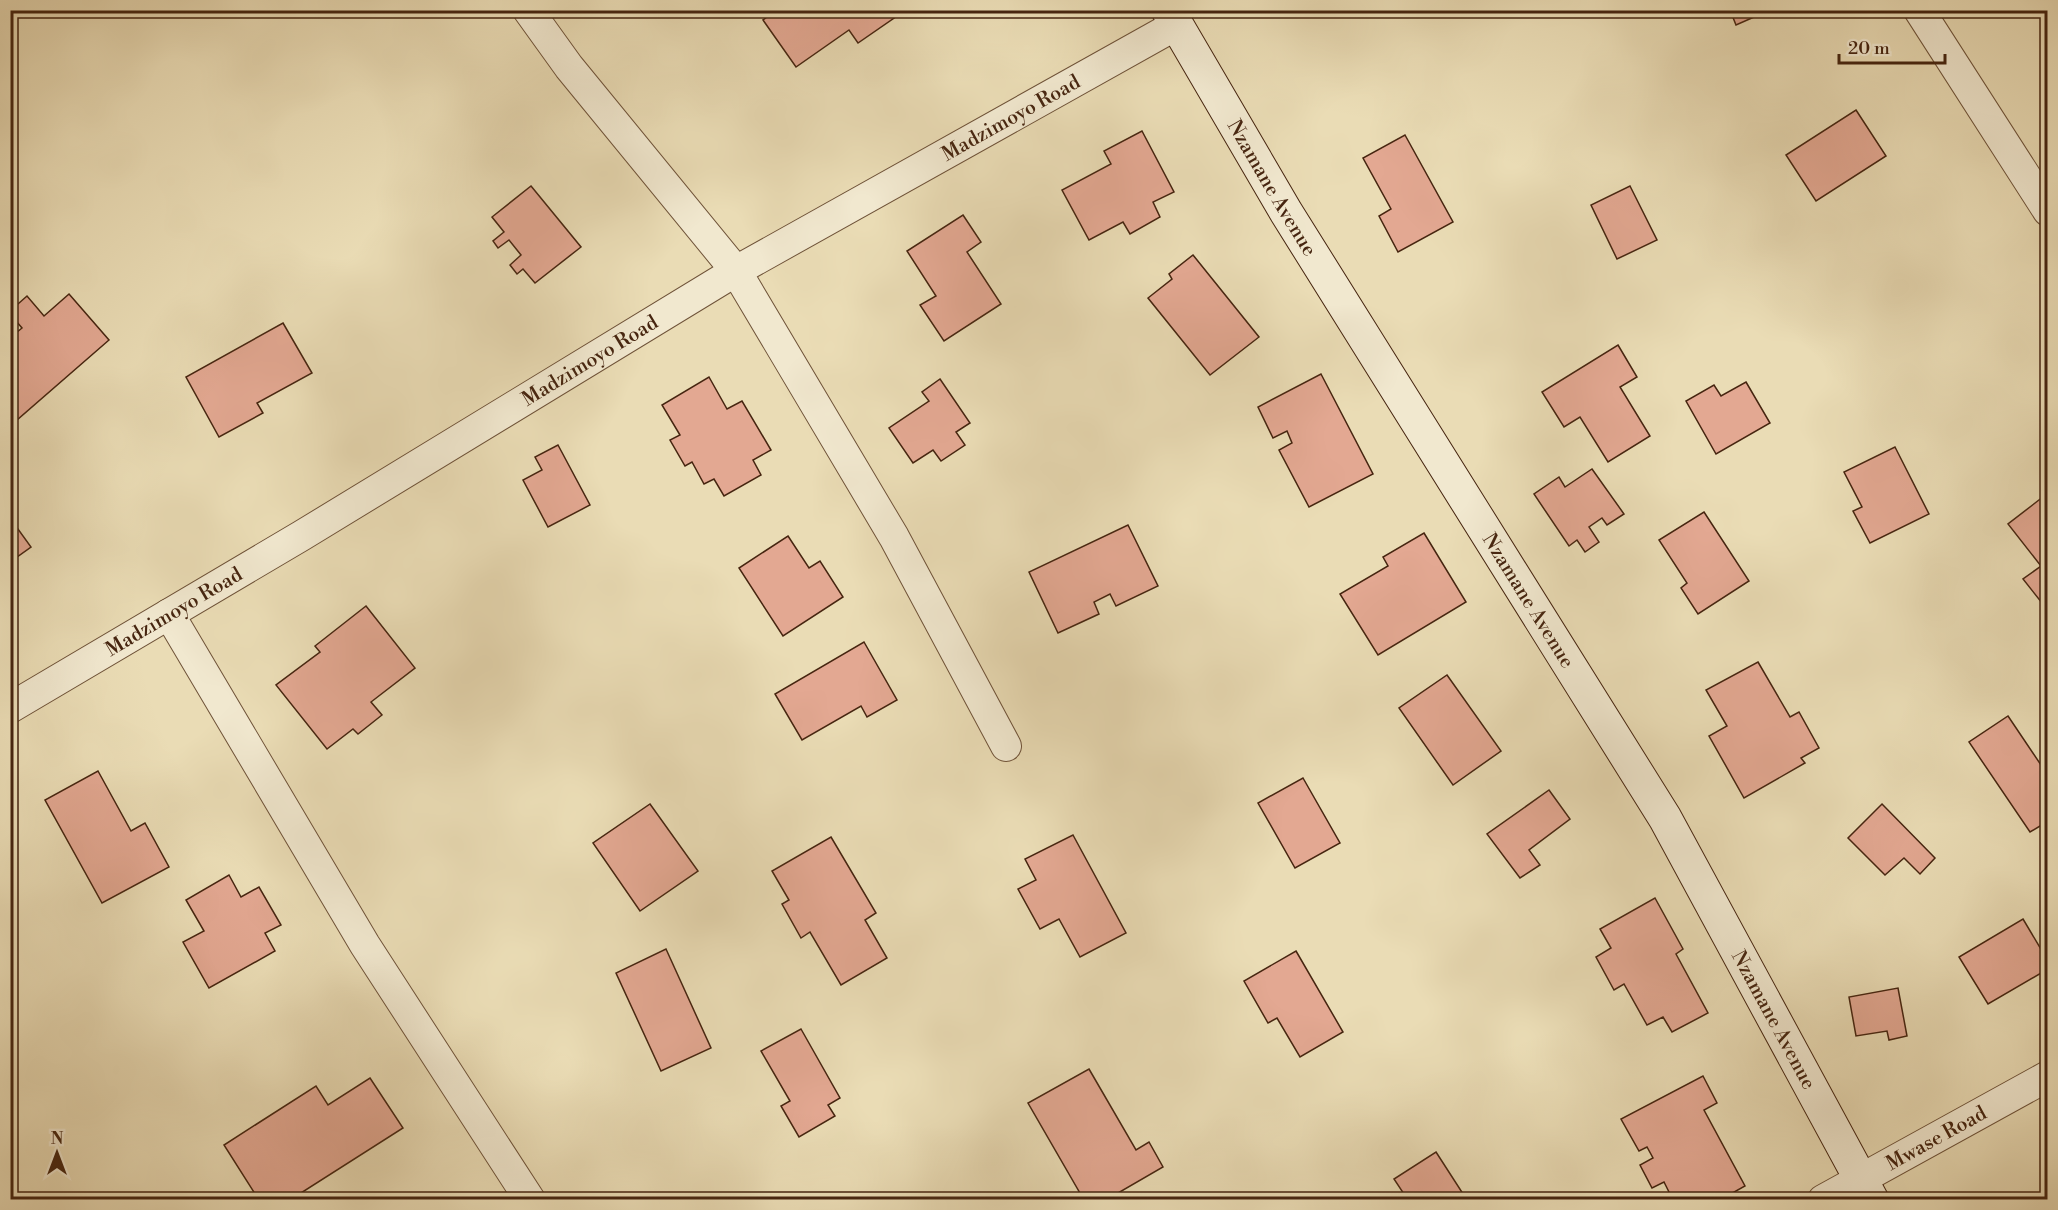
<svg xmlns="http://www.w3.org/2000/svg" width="2058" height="1210" viewBox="0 0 2058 1210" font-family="'Libre Bodoni',serif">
  <rect width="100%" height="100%" fill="#eadcb5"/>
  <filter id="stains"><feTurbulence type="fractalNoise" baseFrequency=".00333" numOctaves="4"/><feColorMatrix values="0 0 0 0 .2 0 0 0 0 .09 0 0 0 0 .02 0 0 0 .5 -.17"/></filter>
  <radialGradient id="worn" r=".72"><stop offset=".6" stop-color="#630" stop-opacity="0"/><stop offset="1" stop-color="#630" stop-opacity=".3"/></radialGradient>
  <!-- building -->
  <g fill="#e3a892" stroke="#462510" stroke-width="1.5">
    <polygon points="777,10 893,10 897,16 858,43 849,30 796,67 763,20"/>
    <polygon points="1730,10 1770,10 1736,25"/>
    <polygon points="1856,110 1886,156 1816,201 1786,155"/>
    <polygon points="1142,131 1174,192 1153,202 1160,217 1130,234 1123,222 1089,240 1062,190 1111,164 1104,151"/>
    <polygon points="1405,135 1453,222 1398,252 1379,216 1391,209 1363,158"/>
    <polygon points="531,186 581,247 535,283 523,269 517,274 510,265 521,255 509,240 498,248 493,241 504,232 492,217"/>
    <polygon points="1630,186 1657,240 1617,259 1591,205"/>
    <polygon points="963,215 981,242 967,252 1001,304 944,341 920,305 936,296 907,251"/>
    <polygon points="1193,255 1259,337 1210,375 1148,298 1172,279 1169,274"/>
    <polygon points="69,294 109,340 10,426 10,338 22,328 10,314 10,311 27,296 44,316"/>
    <polygon points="283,323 312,373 257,403 263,413 219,437 186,377"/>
    <polygon points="1618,345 1637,377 1620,387 1650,436 1608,462 1580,417 1564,427 1542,392"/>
    <polygon points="1321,374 1373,474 1309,507 1279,450 1292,443 1287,431 1273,438 1258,407"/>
    <polygon points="709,377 727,409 742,401 771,450 753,460 761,475 724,496 714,479 704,484 692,462 685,466 670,440 680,435 662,405"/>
    <polygon points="940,379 970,423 956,432 965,445 941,461 933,450 913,463 889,428 929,401 922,392"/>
    <polygon points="1746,382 1770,423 1716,454 1686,401 1714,385 1721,396"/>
    <polygon points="558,445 590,505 548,527 523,480 542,470 535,457"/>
    <polygon points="1895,447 1929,514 1870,543 1853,511 1862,507 1844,472"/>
    <polygon points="1592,469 1624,514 1607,525 1602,518 1589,527 1599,542 1585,552 1577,540 1569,546 1534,494 1559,477 1565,487"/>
    <polygon points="2048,493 2048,607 2046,608 2023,579 2041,566 2008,524"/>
    <polygon points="1704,512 1749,581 1698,614 1681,588 1687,583 1659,540"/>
    <polygon points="10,518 31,547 10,562"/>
    <polygon points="1128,525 1158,586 1116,606 1110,594 1094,602 1099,614 1058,633 1029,572"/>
    <polygon points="1424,533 1466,602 1378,655 1340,594 1388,566 1383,557"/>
    <polygon points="788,536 809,568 820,561 843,597 783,636 739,568"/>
    <polygon points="366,606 415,668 371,702 382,715 358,734 353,729 327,749 276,685 320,652 315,646"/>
    <polygon points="864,642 897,700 867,717 861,706 802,740 775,694"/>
    <polygon points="1758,662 1790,717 1799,712 1819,748 1801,758 1805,763 1744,798 1709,736 1727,726 1706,690"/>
    <polygon points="1447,675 1501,751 1453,785 1399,708"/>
    <polygon points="2008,716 2041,765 2048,761 2048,826 2045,823 2030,832 1969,742"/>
    <polygon points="98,771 131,831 145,823 169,867 102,903 45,800"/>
    <polygon points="1303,778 1340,843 1295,868 1258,803"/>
    <polygon points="1549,790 1570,819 1529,850 1540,865 1520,878 1487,834"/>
    <polygon points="650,804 698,871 640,911 593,843"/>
    <polygon points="1882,804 1935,858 1920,874 1904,858 1885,875 1848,838"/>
    <polygon points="1073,835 1126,933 1080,957 1059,919 1040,929 1018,889 1036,880 1025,859"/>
    <polygon points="831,837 876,913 865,920 887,958 841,985 810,932 801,938 782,904 789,900 772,871"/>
    <polygon points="229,875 241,897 259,887 281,925 265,933 275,951 209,988 183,942 204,931 186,900"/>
    <polygon points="1655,898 1683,949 1676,954 1708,1013 1672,1032 1663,1017 1647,1025 1624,984 1614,990 1596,957 1611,948 1600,929"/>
    <polygon points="2023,919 2048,961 2048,969 1988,1004 1959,957"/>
    <polygon points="666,949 711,1048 661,1071 616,973"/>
    <polygon points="1296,951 1343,1032 1300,1057 1277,1018 1268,1023 1244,981"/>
    <polygon points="1898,988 1907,1036 1889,1040 1887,1031 1856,1036 1849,997"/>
    <polygon points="801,1029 840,1098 828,1105 835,1116 799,1137 781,1106 790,1101 761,1051"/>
    <polygon points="1089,1069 1136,1150 1149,1142 1163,1167 1106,1200 1084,1200 1028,1103"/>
    <polygon points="1703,1076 1717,1103 1704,1110 1745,1186 1720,1200 1673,1200 1664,1182 1652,1188 1640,1165 1653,1158 1647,1147 1639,1151 1621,1119"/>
    <polygon points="370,1078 403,1128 290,1200 259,1200 224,1145 316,1086 328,1105"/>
    <polygon points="1436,1152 1467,1200 1402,1200 1406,1197 1394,1179"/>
  </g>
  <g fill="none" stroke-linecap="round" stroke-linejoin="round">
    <defs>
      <g id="street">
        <polyline points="528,10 569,67 736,271 894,537 1006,746"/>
        <polyline points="1919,10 2048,211"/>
        <polyline points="169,614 365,945 530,1200"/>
        <path id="s1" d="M10 708 301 536 736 271 1176 25"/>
        <path id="s2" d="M1823 1200 2048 1076"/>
      </g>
      <g id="secondary">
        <path id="s3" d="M1168 10 1286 212 1665 818 1872 1200"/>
      </g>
    </defs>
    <!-- street casing -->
    <use href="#street" stroke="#6f5339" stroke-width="32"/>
    <!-- secondary casing -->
    <use href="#secondary" stroke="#462510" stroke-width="35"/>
    <!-- street -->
    <use href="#street" stroke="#f1e8cf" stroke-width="30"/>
    <!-- secondary -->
    <use href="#secondary" stroke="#f1e8cf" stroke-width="33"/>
  </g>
  <g text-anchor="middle" stroke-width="6" stroke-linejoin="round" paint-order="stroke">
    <!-- street labels -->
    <g font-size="20" fill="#462510" stroke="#f1e8cf">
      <text dy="7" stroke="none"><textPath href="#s1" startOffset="1162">Madzimoyo Road</textPath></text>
      <text dy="7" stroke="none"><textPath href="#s3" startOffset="206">Nzamane Avenue</textPath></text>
      <text dy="7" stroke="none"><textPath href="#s1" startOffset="676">Madzimoyo Road</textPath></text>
      <text dy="7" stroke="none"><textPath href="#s3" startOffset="692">Nzamane Avenue</textPath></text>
      <text dy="7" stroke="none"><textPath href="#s1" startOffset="190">Madzimoyo Road</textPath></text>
      <text dy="7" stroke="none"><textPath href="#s3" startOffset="1178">Nzamane Avenue</textPath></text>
      <text dy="7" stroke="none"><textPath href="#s2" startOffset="129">Mwase Road</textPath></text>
    </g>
  </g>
  <!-- margin -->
  <rect width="2058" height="1210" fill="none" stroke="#eadcb5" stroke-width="36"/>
  <rect x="12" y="12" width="2034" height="1186" fill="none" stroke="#462510" stroke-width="3"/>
  <rect x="18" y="18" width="2022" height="1174" fill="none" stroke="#462510" stroke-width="1.5"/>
  <!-- north arrow -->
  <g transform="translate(57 1153)" stroke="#f1e8cf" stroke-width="4.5" paint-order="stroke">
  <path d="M0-4.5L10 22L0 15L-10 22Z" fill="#462510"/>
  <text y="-9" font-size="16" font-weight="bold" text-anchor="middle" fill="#462510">N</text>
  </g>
  <!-- scale -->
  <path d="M1839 54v9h106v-9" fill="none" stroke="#462510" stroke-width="3"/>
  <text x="1848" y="54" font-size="18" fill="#462510" stroke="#f1e8cf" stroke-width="4.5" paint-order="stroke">20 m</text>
  <rect width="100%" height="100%" filter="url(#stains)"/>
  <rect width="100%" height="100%" fill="url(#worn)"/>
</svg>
